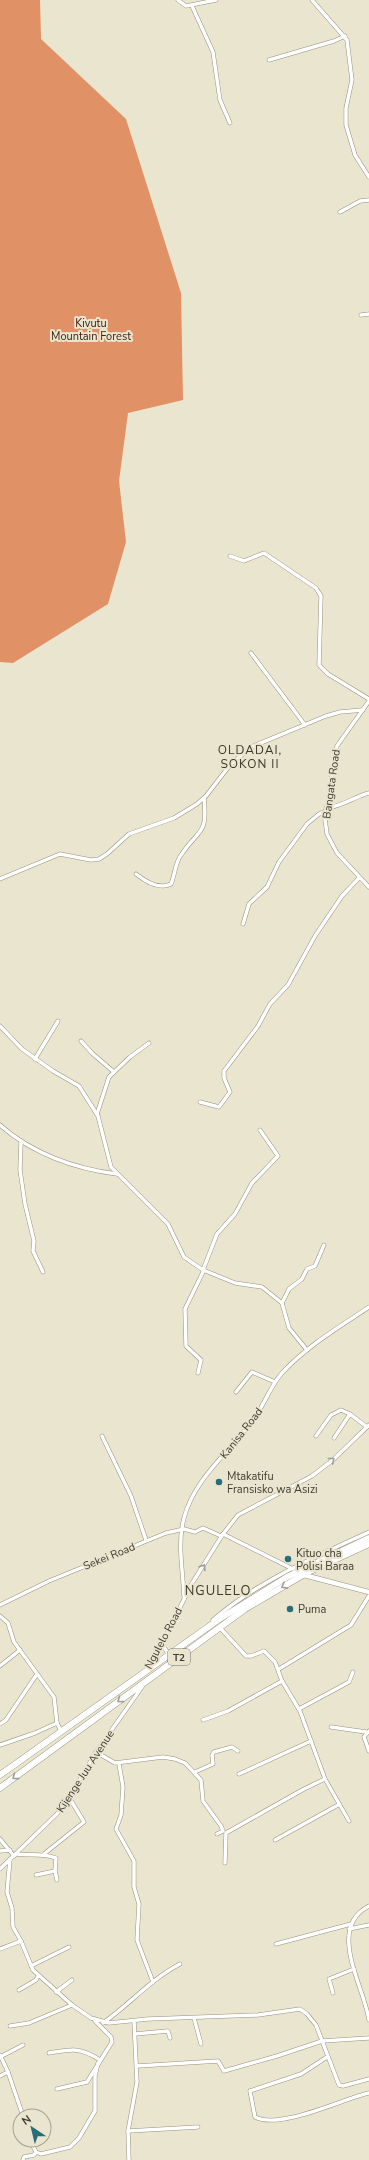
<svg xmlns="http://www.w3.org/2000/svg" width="369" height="2160" viewBox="0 0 369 2160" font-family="'Nunito Sans',sans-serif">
  <rect width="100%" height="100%" fill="#eae5cf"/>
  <!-- forest -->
  <polygon fill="#e09165" points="0,0 40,0 41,39 126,119 181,293 183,400 128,413 119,481 126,542 108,604 13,663 0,662"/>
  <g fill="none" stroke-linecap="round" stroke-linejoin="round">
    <defs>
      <g id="street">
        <polyline points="178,0 186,6 216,0"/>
        <polyline points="312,0 347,40 352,80 346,108 346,125 355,155 369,177"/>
        <polyline points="192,6 213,52 220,100 230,123"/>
        <polyline points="269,60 334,41 345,36"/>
        <polyline points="340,212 360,201 369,200"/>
        <polyline points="361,315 369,314"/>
        <polyline points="230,556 244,561 264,553 316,588 321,596 319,665 328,674 369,699"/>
        <polyline points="251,653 305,725"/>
        <polyline points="369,701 337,746 325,819 327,834 337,853 369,887"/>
        <path d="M326 808C341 807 354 797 369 793"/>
        <path d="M136 874C146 882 159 890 171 884 175 875 175 863 181 855 199 828 208 836 204 798"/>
        <polyline points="0,879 60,854 91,860 99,859 107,854 129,834 174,818 197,804 206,796 230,765 251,747 326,716 340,712 363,710"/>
        <polyline points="243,924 249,904 267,887 279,862 307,824 319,814 326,811"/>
        <polyline points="0,1026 22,1049 53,1071 79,1086 98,1116 111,1167 168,1224 184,1257 203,1270 235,1283 262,1287 282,1303 289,1328 307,1350"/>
        <polyline points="81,1041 93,1054 114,1072"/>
        <polyline points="35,1059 58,1021"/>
        <polyline points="200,1102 219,1107 230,1092 224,1078 224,1071 258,1026 270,1004 288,985 315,936 342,896 359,878"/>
        <polyline points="97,1114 109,1077 130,1057 149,1043"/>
        <path d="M0 1125C31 1153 75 1169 117 1174"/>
        <polyline points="21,1142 20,1170 25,1204 34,1241 33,1251 43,1272"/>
        <polyline points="203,1270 217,1234 235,1214 252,1183 278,1156 260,1130"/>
        <polyline points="282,1303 289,1289 302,1279 307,1269 315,1266 324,1245"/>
        <polyline points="198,1373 201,1360 186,1346 185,1309 204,1270"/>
        <polyline points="236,1392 252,1372 275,1382"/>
        <polyline points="102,1436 131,1496 146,1540"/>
        <polyline points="316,1436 331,1415 341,1410 350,1414 367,1427"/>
        <polyline points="334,1438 350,1414"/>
        <polyline points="223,1534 293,1569"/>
        <path d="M184 1597C183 1570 177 1544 184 1518 194 1478 232 1450 255 1417 265 1403 271 1385 282 1373 307 1346 339 1327 369 1307"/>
        <polyline points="0,1605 49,1581 166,1533 184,1529 195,1532 203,1528 221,1536"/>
        <polyline points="0,1616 8,1623 14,1642 54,1697 57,1723 61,1731"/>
        <path d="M213 1620C258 1581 315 1557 369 1532"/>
        <polyline points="222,1630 246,1656 251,1656 264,1651 275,1662 282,1681 300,1711 325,1779 349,1821"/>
        <polyline points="162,1644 169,1655"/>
        <polyline points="0,1666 20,1650"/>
        <polyline points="279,1669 351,1625 369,1596"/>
        <polyline points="146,1670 162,1644 191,1585 223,1534 238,1515 312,1476 334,1459 369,1425"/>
        <polyline points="299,1709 349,1682 353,1672"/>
        <polyline points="203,1720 228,1711 282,1681"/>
        <polyline points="0,1724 6,1720 37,1674"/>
        <polyline points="331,1727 366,1732"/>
        <polyline points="369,1731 364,1737 369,1751"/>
        <polyline points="0,1745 35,1733 57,1723"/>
        <polyline points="96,1752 115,1763 163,1757 175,1759 185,1763 201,1780 203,1801 221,1826 223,1831 217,1834"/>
        <polyline points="119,1764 123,1787 121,1815 116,1829 134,1861 134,1887 139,1904 137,1940 153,1982"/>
        <polyline points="195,1772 213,1764 212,1755 214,1752 232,1747 238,1751"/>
        <polyline points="239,1774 311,1741"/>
        <polyline points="0,1839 14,1856"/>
        <polyline points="275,1840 338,1805"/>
        <polyline points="0,1851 10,1850"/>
        <path d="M16 1854C30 1856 43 1853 56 1858L55 1871 57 1880"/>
        <polyline points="44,1854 84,1822 70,1799"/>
        <polyline points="10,1859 7,1892 12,1908 13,1927 21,1941 33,1970 72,2005 91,2018 109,2023 148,2019 258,2015 300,2009 307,2014 316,2025 339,2085 343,2086 369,2079"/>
        <polyline points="225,1863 226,1833 304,1789 325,1779"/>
        <polyline points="0,1869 64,1807 96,1752 142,1687"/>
        <polyline points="36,1875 55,1871"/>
        <path d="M369 1906C326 1928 364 1986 369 2020"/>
        <polyline points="349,1929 369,1925"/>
        <polyline points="276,1944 351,1924"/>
        <polyline points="0,1949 21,1941"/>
        <polyline points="31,1966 69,1947"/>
        <polyline points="19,1990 36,1980 38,1976"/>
        <polyline points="56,1992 72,1980"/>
        <polyline points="333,1993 329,1979 354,1969"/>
        <polyline points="194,2018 201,2044"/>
        <path d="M103 2023C130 2004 151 1979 180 1964"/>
        <polyline points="10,2026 29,2023 72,2005"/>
        <polyline points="135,2034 168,2031 170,2038"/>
        <path d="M49 2053C72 2049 80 2047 100 2060"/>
        <polyline points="0,2055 8,2072 23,2116"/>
        <polyline points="2,2056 23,2045"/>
        <path d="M327 2057 301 2074 250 2091 255 2117C280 2130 342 2099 369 2093"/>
        <polyline points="137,2066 218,2061 224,2071 277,2056 322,2041 369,2038"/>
        <polyline points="0,2076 8,2072"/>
        <polyline points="57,2089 87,2082 112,2042 111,2037 95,2021"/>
        <polyline points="128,2131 198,2127"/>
        <polyline points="30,2140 36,2152 41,2154 70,2147 79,2138 95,2111 95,2076 98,2063"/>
        <polyline points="23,2160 24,2157 34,2155 36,2152"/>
        <polyline points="129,2160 128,2131 137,2082 134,2021"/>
      </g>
      <polyline id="secondary" points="304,1575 369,1592"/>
      <g id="highway">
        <polyline points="0,1775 218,1620 287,1577 369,1538"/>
        <polyline points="0,1788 245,1609 308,1572 369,1544"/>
      </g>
    </defs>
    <!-- street casing -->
    <use href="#street" stroke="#97927e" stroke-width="4.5"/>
    <!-- secondary casing -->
    <use href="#secondary" stroke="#97927e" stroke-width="5.5"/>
    <!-- highway casing -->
    <use href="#highway" stroke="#97927e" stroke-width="7"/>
    <!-- street -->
    <use href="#street" stroke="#fff" stroke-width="3.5"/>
    <!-- secondary -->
    <use href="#secondary" stroke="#fff" stroke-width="4.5"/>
    <!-- highway -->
    <use href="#highway" stroke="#fff" stroke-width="6"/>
  </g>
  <!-- one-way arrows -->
  <defs><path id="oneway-chevron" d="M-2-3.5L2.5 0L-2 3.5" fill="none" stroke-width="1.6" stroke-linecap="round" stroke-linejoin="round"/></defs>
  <g stroke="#9e9e99">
    <use href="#oneway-chevron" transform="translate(332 1460) rotate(-39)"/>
    <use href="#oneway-chevron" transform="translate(203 1567) rotate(-58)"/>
    <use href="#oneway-chevron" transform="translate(284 1586) rotate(151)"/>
    <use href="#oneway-chevron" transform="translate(120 1700) rotate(144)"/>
    <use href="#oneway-chevron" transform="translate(15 1777) rotate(144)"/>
  </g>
  <!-- markers -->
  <g fill="#276e7c" stroke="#eae5cf" stroke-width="1.5">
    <circle cx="219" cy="1482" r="4"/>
    <circle cx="288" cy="1559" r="4"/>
    <circle cx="290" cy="1609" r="4"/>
  </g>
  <g text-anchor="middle" stroke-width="4" stroke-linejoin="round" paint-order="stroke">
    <!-- shield labels -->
    <rect fill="#eae5cf" stroke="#726f62" stroke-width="1" x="168" y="1649" width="22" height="16" rx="3"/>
    <g font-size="10" font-weight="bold" fill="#3e3c33">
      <text x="179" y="1661">T2</text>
    </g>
    <!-- park labels -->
    <g font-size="11" fill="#40210e" stroke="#eae5cf">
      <text x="91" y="327">Kivutu<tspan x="91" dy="13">Mountain Forest</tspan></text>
    </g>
    <!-- street labels -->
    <g font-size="11" fill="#3e3c33" stroke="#eae5cf">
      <text transform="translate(331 784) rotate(-82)" y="4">Bangata Road</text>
      <text transform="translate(241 1433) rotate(-52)" y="4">Kanisa Road</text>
      <text transform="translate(109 1556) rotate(-22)" y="4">Sekei Road</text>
      <text transform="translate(163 1638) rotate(-62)" y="4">Ngulelo Road</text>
      <text transform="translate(85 1771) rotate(-57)" y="4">Kijenge Juu Avenue</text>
    </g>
    <!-- poi labels -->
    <g font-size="11" fill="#3e3c33" stroke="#eae5cf" text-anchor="start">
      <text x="227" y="1480">Mtakatifu<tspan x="227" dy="13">Fransisko wa Asizi</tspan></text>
      <text x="296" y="1557">Kituo cha<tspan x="296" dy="13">Polisi Baraa</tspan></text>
      <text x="298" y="1613">Puma</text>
    </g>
    <!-- neighbourhood labels -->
    <g font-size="12" letter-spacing="1" fill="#3c3826" stroke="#eae5cf">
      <text x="250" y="754">OLDADAI,<tspan x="250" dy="14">SOKON II</tspan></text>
    </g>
    <!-- quarter labels -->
    <g font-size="13" letter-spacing="1" fill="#3c3826" stroke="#eae5cf">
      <text x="218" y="1595">NGULELO</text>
    </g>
  </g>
  <!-- north arrow -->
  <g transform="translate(32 2128) rotate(325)"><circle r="19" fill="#eae5cf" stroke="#a5a191"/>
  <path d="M0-3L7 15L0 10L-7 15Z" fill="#276e7c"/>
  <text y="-6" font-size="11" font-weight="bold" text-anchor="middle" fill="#3e3c33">N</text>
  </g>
</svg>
